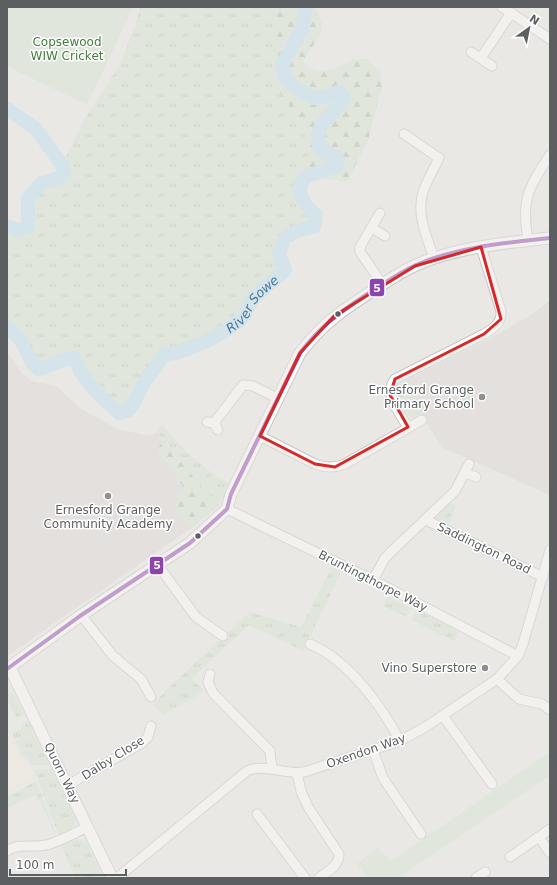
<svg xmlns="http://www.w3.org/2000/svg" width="557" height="885" viewBox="0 0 557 885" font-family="'DejaVu Sans',sans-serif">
  <defs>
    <pattern id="grass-tufts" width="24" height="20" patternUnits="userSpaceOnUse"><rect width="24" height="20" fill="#d5e4d1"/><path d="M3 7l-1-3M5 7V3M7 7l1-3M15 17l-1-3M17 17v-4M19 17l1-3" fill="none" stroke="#b0bcad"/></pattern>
    <pattern id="forest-firs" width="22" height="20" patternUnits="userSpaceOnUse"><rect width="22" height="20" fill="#d5e4d1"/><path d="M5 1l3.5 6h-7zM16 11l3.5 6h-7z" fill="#b0bcad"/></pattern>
  </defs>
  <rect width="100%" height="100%" fill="#eae8e4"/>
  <!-- commercial -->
  <polygon fill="#f3ecde" points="7,730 25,767 29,766 35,777 7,791"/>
  <!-- education -->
  <g fill="#dcd8d4">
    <polygon points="550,300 550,495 442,447 421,414 407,380 491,338 534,313"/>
    <polygon points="7,352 21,372 31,381 56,386 80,408 117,429 150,436 156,432 218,506 194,526 7,656"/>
  </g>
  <!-- grass -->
  <g fill="url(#grass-tufts)">
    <path d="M140 7H306L283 65 313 98 317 173C314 174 308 175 305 178 292 189 306 208 316 215L314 227 299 230 285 238 279 254 285 270C275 280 264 287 255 297 249 303 247 312 242 318 227 333 185 354 165 354L145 381 132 406 127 411 119 413C104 400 94 390 82 374 78 369 79 364 74 358L66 359 39 369 33 364 20 340 7 328V226L18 230 28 227V198L42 183 62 177 64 172 62 165 83 122 120 64 134 29Z"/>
    <path d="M407 380 421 414 415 420C405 414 398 403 395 391L398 386Z"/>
    <path d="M162 424C183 449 200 468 230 483L218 506 156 432Z"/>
    <path d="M448 502 456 506 446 528 436 522C435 513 443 508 448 502Z"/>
    <polygon points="332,567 341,572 303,651 249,625 192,678 204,691 164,715 153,705 165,691 250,612 301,627"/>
    <polygon points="388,597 412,608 407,617 383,606"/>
    <polygon points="416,610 459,631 454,641 412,620"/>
    <polygon points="7,689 14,695 24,714 16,717 7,699"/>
    <polygon points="27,720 49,765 32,765 20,753 19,746 16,742 12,733 21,729"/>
    <polygon points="51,769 76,820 72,829 59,836 34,770"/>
    <polygon points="36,781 39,788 57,837 36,794 7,808 7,797"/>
    <polygon points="79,839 87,843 103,878 76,878 61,845"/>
  </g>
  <!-- forest -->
  <g fill="url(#forest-firs)">
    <path d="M278 7H315C331 37 315 37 303 61L306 67 321 71 337 68 354 59H367L381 72 382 86 368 140 347 182 298 174 309 155 304 132 307 121 296 117 280 93 276 20Z"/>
    <polygon points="162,440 218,506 190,529 176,511 175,497 183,486 157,451"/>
  </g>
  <!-- park -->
  <g fill="#d5e4d1">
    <polygon points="7,7 133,7 87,105 7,66"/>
    <polygon points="550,752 550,775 398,878 369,878 357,864 378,848 391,861"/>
  </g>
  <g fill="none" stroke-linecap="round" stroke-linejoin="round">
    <!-- river -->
    <g stroke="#bce0f1" stroke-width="14">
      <polyline points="7,109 36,129 62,165 64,172 62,177 42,183 28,198 28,227 18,230 7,226"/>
      <path id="s1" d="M7 327 20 339 33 364 39 369 66 359 74 358C79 364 78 369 82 374 94 390 104 400 119 413L127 411 132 406 145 381 165 354C185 354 227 333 242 318 247 312 249 303 255 297 264 287 275 280 285 270L279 254 285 238 299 230 314 227 316 215C306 208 293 189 305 178 311 173 329 170 337 166L336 157C331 155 325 153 322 150 313 140 321 124 329 116 335 109 341 106 344 97L339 92 320 98H313L293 86 285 78 282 65 302 29 306 7"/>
    </g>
    <defs>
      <g id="minor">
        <polyline points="502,7 550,39"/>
        <polyline points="471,52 492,66"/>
        <polyline points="481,58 511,13"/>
        <path d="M404 134 439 158C434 169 427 180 423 192 416 214 427 238 434 258"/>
        <polyline points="380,213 360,247 360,252 383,285"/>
        <polyline points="372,228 385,236"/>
        <path d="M528 240C521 199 528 189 550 155"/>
        <polyline points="207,422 214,423 218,430"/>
        <polyline points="214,423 243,385 253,386 277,398"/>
        <path d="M408 427C400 414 383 394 395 379L484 334C493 329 502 323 501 311L481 247"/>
        <path d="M260 436 315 464C325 468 335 468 345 464L422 420"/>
        <polyline points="466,473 476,477"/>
        <polyline points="227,509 373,580 518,656"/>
        <polyline points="426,520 543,577"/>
        <polyline points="157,564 196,617 223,636"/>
        <polyline points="373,580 385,558 393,550 455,491 469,464"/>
        <polyline points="81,615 113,656 141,679 151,697"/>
        <path d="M310 644C348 660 381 705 400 741"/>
        <polyline points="210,674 208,682 213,693 270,751 272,769"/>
        <polyline points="497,679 519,699 542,704 550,710"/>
        <polyline points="443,716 492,784"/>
        <polyline points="373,750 383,778 421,834"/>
        <path d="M297 773 301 791 308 807 339 854C339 866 328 871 319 878"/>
        <polyline points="68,785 142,743 148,737 151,726"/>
        <polyline points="257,814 305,878"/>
        <polyline points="539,837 550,853"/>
        <path d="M7 851C19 842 36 849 50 844 63 840 75 833 87 827"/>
        <polyline points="510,857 550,829"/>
        <path d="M117 878 247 771C265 763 285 775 304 772L400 741 427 726 497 679 518 656 523 644 550 550"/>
        <polyline points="476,878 485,872"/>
      </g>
      <g id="tertiary">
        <polyline points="10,668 112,878"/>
        <path d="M7 669 80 616 190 543 227 509 231 494 300 353C321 326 337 314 366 295 382 285 398 273 416 265 457 247 505 243 550 238"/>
      </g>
    </defs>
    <!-- minor casing -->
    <use href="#minor" stroke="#c6c5c5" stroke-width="11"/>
    <!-- tertiary casing -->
    <use href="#tertiary" stroke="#c6c5c5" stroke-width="13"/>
    <!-- minor -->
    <use href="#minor" stroke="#fcfcfb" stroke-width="9"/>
    <!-- tertiary -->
    <use href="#tertiary" stroke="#fcfcfb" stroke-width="11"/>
    <defs>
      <path id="bus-1" d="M7 669 80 616 190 543 227 509 231 494 300 353C321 326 337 314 366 295 382 285 398 273 416 265 457 247 505 243 550 238"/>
    </defs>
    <!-- bus-1 casing -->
    <use href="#bus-1" stroke="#fff" stroke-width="7"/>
    <!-- bus-1 -->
    <use href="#bus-1" stroke="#8e44ad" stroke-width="4"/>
  </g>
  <!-- marked area -->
  <path d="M0 0H557V885H0ZM481 247 501 319 484 334 395 379 390 395 408 427 335 467 315 464 260 436 300 353 334 316 415 266Z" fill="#eae8e4" fill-opacity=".55" fill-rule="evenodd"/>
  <path fill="none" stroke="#d62828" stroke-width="3" stroke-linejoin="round" d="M481 247 501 319 484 334 395 379 390 395 408 427 335 467 315 464 260 436 300 353 334 316 415 266Z"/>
  <!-- markers -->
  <g fill="#5b5f62" stroke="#fff" stroke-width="1.5">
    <circle cx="338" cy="314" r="3.5"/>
    <circle cx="198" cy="536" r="3.5"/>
  </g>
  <g fill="#8d8f90" stroke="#fff" stroke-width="1.5">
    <circle cx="482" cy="397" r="4"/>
    <circle cx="108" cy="496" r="4"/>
    <circle cx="485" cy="668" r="4"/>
  </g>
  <g text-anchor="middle" stroke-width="3" stroke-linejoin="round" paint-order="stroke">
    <!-- park labels -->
    <g font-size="12" fill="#407f3c" stroke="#fff">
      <text x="67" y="46">Copsewood<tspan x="67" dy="14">WIW Cricket</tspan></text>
    </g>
    <!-- poi labels -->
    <g font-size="12" fill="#5b5f62" stroke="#fff" text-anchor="end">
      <text x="474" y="394">Ernesford Grange<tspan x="474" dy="14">Primary School</tspan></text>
      <text x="108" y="514" text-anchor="middle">Ernesford Grange<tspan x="108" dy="14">Community Academy</tspan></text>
      <text x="477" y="672">Vino Superstore</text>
    </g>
    <!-- street labels -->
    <g font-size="12" fill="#5b5f62" stroke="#fff">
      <text transform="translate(484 548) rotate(26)" y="4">Saddington Road</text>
      <text transform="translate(373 581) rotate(27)" y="4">Bruntingthorpe Way</text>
      <text transform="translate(366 751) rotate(-19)" y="4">Oxendon Way</text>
      <text transform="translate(113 758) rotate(-32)" y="4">Dalby Close</text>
      <text transform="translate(62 773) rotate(64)" y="4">Quorn Way</text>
    </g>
    <!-- water labels -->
    <g font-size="13" font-style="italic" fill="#447a9e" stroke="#fff">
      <text dy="5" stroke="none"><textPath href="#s1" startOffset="343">River Sowe</textPath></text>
    </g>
  </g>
  <g stroke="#fff" stroke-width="1.5">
    <rect x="369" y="278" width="16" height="19" rx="4" fill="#8e44ad"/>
    <rect x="149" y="556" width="15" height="19" rx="4" fill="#8e44ad"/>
  </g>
  <g font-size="11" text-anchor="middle" font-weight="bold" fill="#fff">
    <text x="377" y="292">5</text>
    <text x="157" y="569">5</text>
  </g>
  <!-- border -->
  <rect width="557" height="885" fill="none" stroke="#5b5f62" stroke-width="16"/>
  <!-- north arrow -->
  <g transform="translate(529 28) rotate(33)" stroke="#ffffff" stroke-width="3" paint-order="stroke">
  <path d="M0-3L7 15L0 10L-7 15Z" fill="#5b5f62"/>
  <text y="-6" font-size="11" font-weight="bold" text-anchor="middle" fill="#5b5f62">N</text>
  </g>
  <!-- scale -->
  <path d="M10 869v6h116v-6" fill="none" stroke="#5b5f62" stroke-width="2"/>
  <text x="16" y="869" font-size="12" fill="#5b5f62" stroke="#ffffff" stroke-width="3" paint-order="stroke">100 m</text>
</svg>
